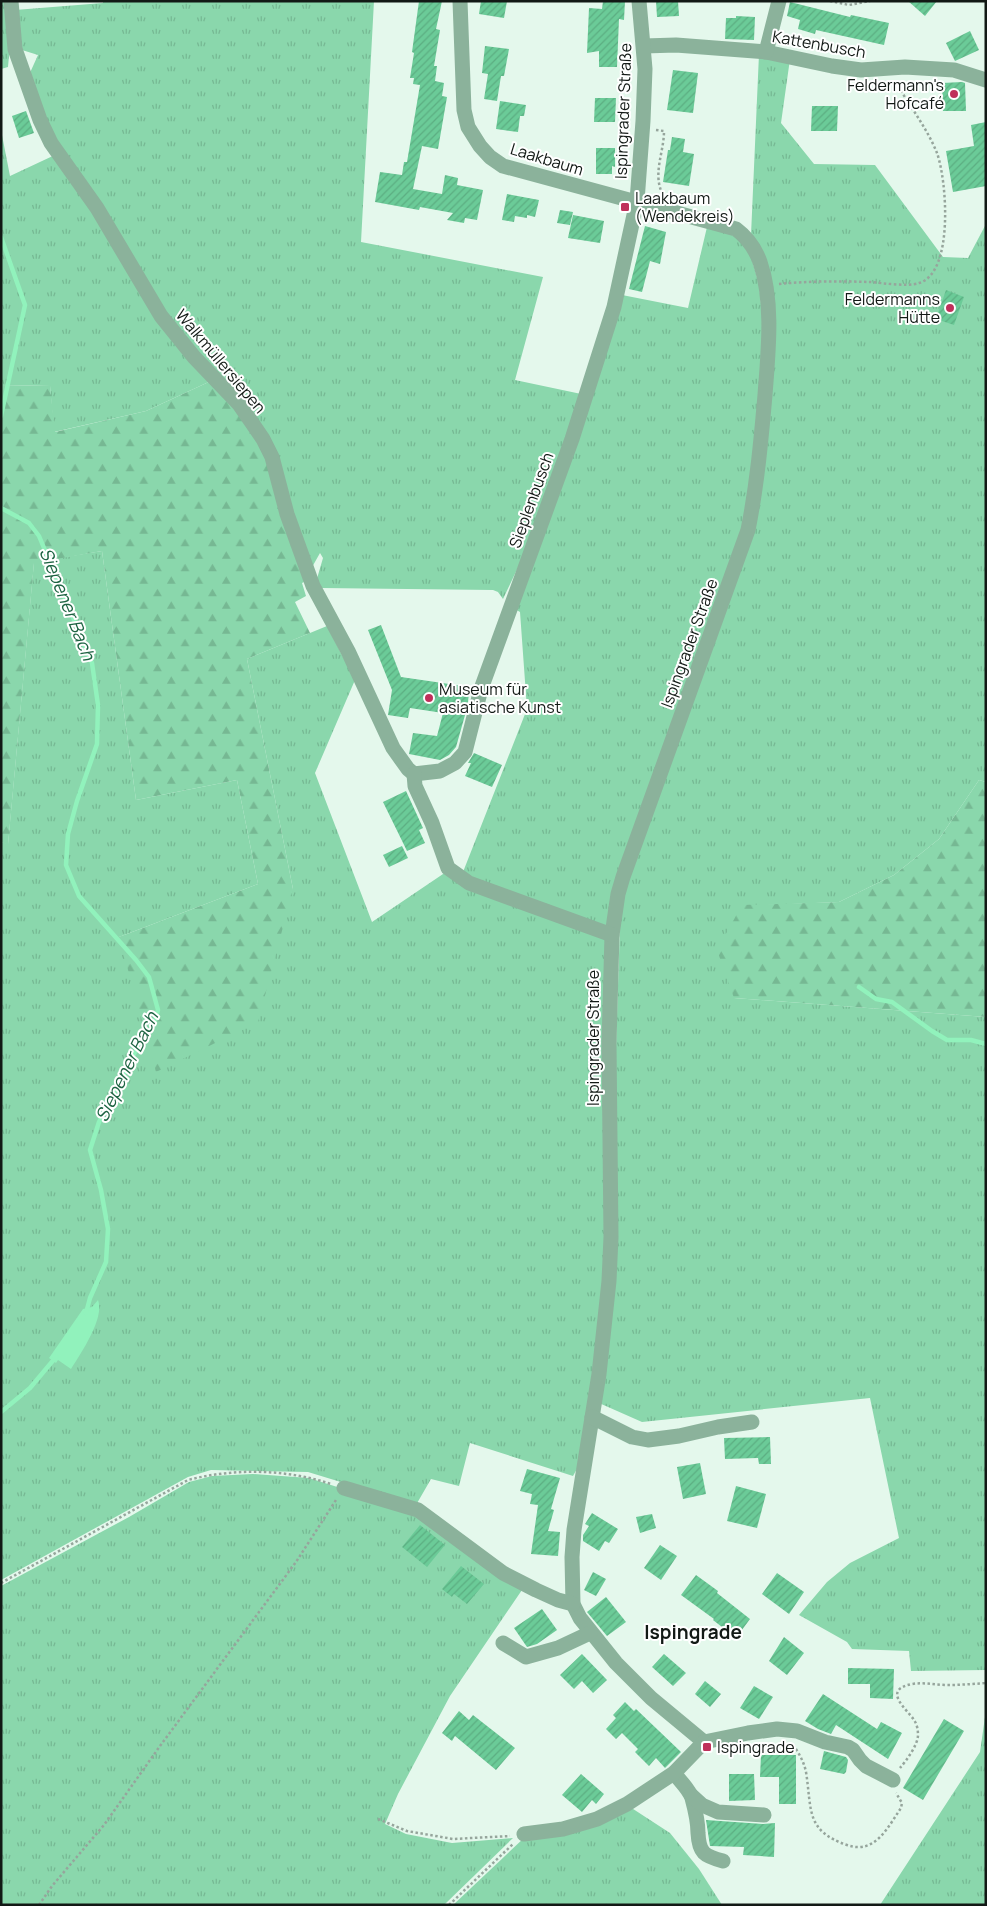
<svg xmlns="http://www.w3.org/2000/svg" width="987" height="1906" viewBox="0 0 987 1906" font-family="Manrope,sans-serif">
  <defs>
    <pattern id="grass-tufts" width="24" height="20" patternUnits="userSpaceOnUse" patternTransform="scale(1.25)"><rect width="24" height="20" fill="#8ad7ac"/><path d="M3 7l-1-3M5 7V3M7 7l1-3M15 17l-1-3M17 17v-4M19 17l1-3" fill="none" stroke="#76b893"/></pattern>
    <pattern id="forest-firs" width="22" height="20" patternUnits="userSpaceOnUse" patternTransform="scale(1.25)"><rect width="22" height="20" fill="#8ad7ac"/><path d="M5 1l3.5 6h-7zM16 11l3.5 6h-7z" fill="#76b893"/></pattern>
    <pattern id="building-hatch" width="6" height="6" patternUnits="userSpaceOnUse" patternTransform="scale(1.25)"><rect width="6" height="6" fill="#6bcb98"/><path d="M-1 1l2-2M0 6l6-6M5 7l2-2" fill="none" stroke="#5cae82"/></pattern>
  </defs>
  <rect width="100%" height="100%" fill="#e4f8ec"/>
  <!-- grass -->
  <g fill="url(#grass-tufts)">
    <polygon points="1,1 8,1 10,45 8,67 1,69"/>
    <polygon points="103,1 374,1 361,242 543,277 515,380 586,395 539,523 503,599 498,592 493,590 321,588 316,582 323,558 320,553 311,569 290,512 182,338 55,146 29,75 38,55 22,50 15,10 103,3"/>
    <polygon points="759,54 790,59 781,123 814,164 875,165 943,257 968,258 986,224 986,782 979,780 939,839 894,875 839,902 742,906 734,998 986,1017 986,1670 911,1671 909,1651 852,1649 847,1642 799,1615 827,1582 850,1563 899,1538 870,1398 642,1422 599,1403 613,1139 621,894 749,532 771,355 751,235"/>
    <polygon points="1,130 10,176 57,154 213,380 146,411 54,432 50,386 1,385"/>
    <polygon points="707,227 735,236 749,250 759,284 766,353 746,527 610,930 473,879 463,872 527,709 520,612 513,608 622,295 688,308"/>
    <polygon points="102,551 136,800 237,780 258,884 119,937 293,889 247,659 327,626 355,680 315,773 372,922 446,872 609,937 609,1236 583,1458 573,1476 470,1443 459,1486 431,1479 416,1505 308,1472 211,1470 188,1477 1,1580 1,842 8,844 34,562"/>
    <polygon points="253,1474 309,1478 416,1512 524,1587 450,1696 398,1794 385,1824 406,1834 452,1843 513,1838 444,1905 1,1905 1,1586 129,1517 189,1482 212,1476"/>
    <polygon points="986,1710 986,1905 880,1905 980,1752"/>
    <polygon points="627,1805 670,1833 699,1869 722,1905 453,1905 525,1837"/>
  </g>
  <!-- forest -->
  <g fill="url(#forest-firs)">
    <polygon points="213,380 260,441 308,580 302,583 306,596 295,602 310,633 247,659 293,889 258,1022 156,1072 119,937 258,884 237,780 136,800 102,551 34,563 8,845 1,842 1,385 50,386 55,432 146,411"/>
    <polygon points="979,780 986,782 986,1017 734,998 717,950 742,905 839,902 894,875 939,839"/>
  </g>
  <!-- water -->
  <path fill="#91f2bc" d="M98 1300C105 1318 81 1353 71 1369L58 1360 56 1363 49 1358 83 1309 92 1307Z"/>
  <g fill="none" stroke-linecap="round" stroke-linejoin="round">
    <!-- stream -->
    <g stroke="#91f2bc" stroke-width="4.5">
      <polyline points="1,237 25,305 1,416"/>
      <polyline points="1,508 29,523 39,536 92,663 98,705 97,744 77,801 68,834 66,865 79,896 136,960 149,977 158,1010 154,1024 135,1052 99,1122 90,1150 101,1190 108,1229 106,1262 90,1298 86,1313"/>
      <polyline points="859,987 876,999 892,1002 932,1031 947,1040 971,1040 986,1044"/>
      <polyline points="1,1412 30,1388 56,1357"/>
    </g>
  </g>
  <!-- building -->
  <g fill="url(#building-hatch)">
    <polygon points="419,1 442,1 436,29 440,30 434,66 437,66 435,81 444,83 442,96 447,97 438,149 422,146 413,189 442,194 445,175 458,178 457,185 483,190 477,220 465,218 464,223 447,220 453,213 420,207 419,210 375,202 380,172 402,175 404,162 407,162 420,85 413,84 414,78 410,78 414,53 412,52"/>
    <polygon points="481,1 507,1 504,18 479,14"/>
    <polygon points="603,1 625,1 624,20 619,19 617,67 599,67 599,51 587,53 589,8 602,9"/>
    <polygon points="656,1 678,1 679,16 657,17"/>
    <polygon points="908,1 937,1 925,16"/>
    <polygon points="790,2 850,17 851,15 889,23 884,45 816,30 815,34 798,29 800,20 787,16"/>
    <polygon points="736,16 755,17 754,40 725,39 726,18 736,18"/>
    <polygon points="970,31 979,50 955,61 946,43"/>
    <polygon points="485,46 509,49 504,76 501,76 497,101 484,99 488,74 482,73"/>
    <polygon points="673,70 698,73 693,113 667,110"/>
    <polygon points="962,82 965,83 966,111 943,111 942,83"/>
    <polygon points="595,98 616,98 615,122 594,122"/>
    <polygon points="500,101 526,105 524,116 520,116 518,132 496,129"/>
    <polygon points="812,106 838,106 837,131 811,131"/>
    <polygon points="26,111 34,133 19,138 12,116"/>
    <polygon points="986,122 986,186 953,192 946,151 974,146 971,125"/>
    <polygon points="672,137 685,139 683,152 694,154 689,186 663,182 668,150 670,150"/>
    <polygon points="596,148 615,148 615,167 612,166 612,174 596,174"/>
    <polygon points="507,194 539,200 535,217 527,215 527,218 515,216 514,222 502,220"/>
    <polygon points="560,210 573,212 570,225 557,223"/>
    <polygon points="573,215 604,221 600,243 568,238"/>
    <polygon points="645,226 666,232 660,264 650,261 642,292 629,289"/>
    <polygon points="946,290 964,297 954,325 936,319"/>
    <polygon points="381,625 401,677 470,687 467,708 456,747 449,755 440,760 409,754 413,733 437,736 443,713 410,708 408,718 388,715 392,690 368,630"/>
    <polygon points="474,753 502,765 492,787 465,776 471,763 468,763"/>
    <polygon points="406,791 423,828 419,830 425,843 407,851 383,802"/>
    <polygon points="402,846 408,858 389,867 383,855"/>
    <polygon points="770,1437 771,1464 759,1464 758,1458 725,1459 724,1438"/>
    <polygon points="700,1463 706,1494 683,1499 677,1467"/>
    <polygon points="527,1469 560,1478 551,1509 554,1510 548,1531 560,1532 558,1556 531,1554 538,1505 530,1504 532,1494 520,1491"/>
    <polygon points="736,1486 766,1494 757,1528 727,1521"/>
    <polygon points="592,1513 618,1529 609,1543 605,1541 599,1551 583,1541 583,1535 589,1526 585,1524"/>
    <polygon points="652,1514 656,1528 640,1533 636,1517"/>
    <polygon points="420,1525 445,1545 427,1567 402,1547"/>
    <polygon points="660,1545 677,1556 661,1580 644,1568"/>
    <polygon points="461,1566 484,1584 467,1604 454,1594 452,1597 442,1589"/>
    <polygon points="593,1572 606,1579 596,1596 584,1590"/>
    <polygon points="777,1573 804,1592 789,1614 762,1594"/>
    <polygon points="696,1575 718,1591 717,1593 750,1619 736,1638 713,1620 714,1619 681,1595"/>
    <polygon points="606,1597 626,1622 607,1636 587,1612"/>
    <polygon points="542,1609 557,1630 537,1644 527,1647 514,1628"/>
    <polygon points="784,1637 804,1653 787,1675 769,1661"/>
    <polygon points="582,1654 607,1680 593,1693 582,1681 574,1689 560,1675"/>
    <polygon points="664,1654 686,1673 673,1686 652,1667"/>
    <polygon points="848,1668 894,1669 893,1699 870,1698 870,1684 848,1684"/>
    <polygon points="705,1681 721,1694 710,1707 695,1694"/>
    <polygon points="754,1686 773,1697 759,1719 740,1708"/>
    <polygon points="823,1694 877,1729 881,1722 902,1733 888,1759 836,1725 831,1734 818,1729 805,1721"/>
    <polygon points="625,1702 634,1711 636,1709 681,1752 665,1768 656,1758 649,1766 635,1752 638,1749 622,1733 616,1739 606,1729 616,1718 613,1715"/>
    <polygon points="459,1711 469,1720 473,1715 515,1748 496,1770 455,1736 452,1741 442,1733"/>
    <polygon points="944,1719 964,1731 923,1800 903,1788"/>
    <polygon points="824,1751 846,1757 848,1760 846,1772 844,1774 820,1769"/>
    <polygon points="761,1755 796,1755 796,1804 779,1804 779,1777 760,1777"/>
    <polygon points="581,1774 604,1794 596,1804 592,1800 582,1812 562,1795"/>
    <polygon points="729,1774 754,1774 755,1800 729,1801"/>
    <polygon points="706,1820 763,1824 775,1823 774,1857 743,1855 744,1847 710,1846"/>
  </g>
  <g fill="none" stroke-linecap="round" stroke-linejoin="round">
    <!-- path -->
    <g stroke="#96a59c" stroke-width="2.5" stroke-dasharray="2.5 2.5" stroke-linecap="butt">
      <polyline points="830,1 849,5 870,1"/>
      <path d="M656 130 664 131C664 153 652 174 663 195"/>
      <path d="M779 284C808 281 840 281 870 282 883 283 907 287 919 283 954 273 947 181 937 153 927 128 909 105 895 81"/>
      <path d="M1 1583 188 1480C234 1468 286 1469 331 1484"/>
      <path d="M793 1745C799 1753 804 1762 806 1772 812 1809 805 1831 847 1845 875 1855 888 1827 901 1808L902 1803 896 1793"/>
      <path d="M900 1768C906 1761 918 1745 918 1735 918 1730 917 1724 914 1720 907 1709 881 1690 912 1684 924 1682 935 1685 947 1685 960 1685 973 1684 986 1683"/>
      <polyline points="378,1819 407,1831 453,1839 510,1836"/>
      <polyline points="39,1905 52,1886 104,1825 160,1746 296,1562 336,1500"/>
      <polyline points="449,1905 514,1843"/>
    </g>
    <!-- minor -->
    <g stroke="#8bb29b" stroke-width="15">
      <polyline points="11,1 15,49 40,120 51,143 97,208 161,316 194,357 239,404 263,439 272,457 287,514 313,586 348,651 393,748 408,769 414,774"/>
      <path d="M460 1 464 110 468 127 480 146 490 157 503 166 736 229C748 238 755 248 760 262 774 302 768 354 765 395 761 441 757 485 748 530L623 877 618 894 612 935 609 1044 611 1237 609 1281 599 1374 574 1530 572 1557 573 1604 580 1618 616 1663 651 1698 704 1742"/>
      <polyline points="644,46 676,45 766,52 832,66 861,70 905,67 954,70 986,80"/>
      <polyline points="766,52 779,1"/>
      <polyline points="414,774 440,771 455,763 465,752 481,689 572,439 614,307 637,201 643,121 645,69 639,1"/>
      <polyline points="414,774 415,786 432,823 448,868 469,883 612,935"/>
      <polyline points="592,1417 632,1437 648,1440 679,1436 718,1427 752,1422"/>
      <polyline points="344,1488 418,1510 503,1573 536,1590 558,1600 573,1604"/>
      <polyline points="503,1643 526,1657 558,1648 590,1633"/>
      <path d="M674 1773C680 1781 689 1789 692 1798 695 1809 698 1822 698 1833 699 1853 704 1856 723 1861"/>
      <polyline points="691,1795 702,1805 718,1812 764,1815"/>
      <polyline points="524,1834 563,1829 597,1819 627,1804 674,1773 704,1742 748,1733 777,1729 797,1731 825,1742 848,1747 853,1750 860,1760 866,1766 893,1780"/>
    </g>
  </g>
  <!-- markers -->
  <g fill="#bf305a" stroke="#fff" stroke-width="2">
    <circle cx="954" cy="94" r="5"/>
    <rect x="620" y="202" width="10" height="10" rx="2.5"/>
    <circle cx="950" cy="308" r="5"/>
    <circle cx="429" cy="698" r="5"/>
    <rect x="702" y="1742" width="10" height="10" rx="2.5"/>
  </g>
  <g text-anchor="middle" stroke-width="4" stroke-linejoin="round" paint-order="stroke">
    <!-- street labels -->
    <g font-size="16" fill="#121915" stroke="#fff">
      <text transform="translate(819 44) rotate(10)" y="6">Kattenbusch</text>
      <text transform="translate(623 111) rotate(-88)" y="6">Ispingrader Straße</text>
      <text transform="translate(547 159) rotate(17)" y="6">Laakbaum</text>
      <text transform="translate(221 361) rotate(50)" y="6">Walkmüllersiepen</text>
      <text transform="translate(531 500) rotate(-70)" y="6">Sieplenbusch</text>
      <text transform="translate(689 643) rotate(-70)" y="6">Ispingrader Straße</text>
      <text transform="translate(593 1038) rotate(-90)" y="6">Ispingrader Straße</text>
    </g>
    <!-- poi labels -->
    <g font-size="16" fill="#121915" stroke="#fff" text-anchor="start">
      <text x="944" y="91" text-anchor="end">Feldermann's<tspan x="944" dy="18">Hofcafé</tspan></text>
      <text x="635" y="204">Laakbaum<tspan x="635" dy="18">(Wendekreis)</tspan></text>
      <text x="940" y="305" text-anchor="end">Feldermanns<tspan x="940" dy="18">Hütte</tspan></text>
      <text x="439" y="695">Museum für<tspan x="439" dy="18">asiatische Kunst</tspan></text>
      <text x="717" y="1753">Ispingrade</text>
    </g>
    <!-- water labels -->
    <g font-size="18" font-style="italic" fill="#1d6442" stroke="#fff">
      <text transform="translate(67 604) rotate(68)" y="6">Siepener Bach</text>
      <text transform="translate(127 1067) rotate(-64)" y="6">Siepener Bach</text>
    </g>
    <!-- quarter labels -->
    <g font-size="19" font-weight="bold" fill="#121915" stroke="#fff">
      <text x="693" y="1639">Ispingrade</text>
    </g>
  </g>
  <!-- border -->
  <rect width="987" height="1906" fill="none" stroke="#121915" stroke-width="5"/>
</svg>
